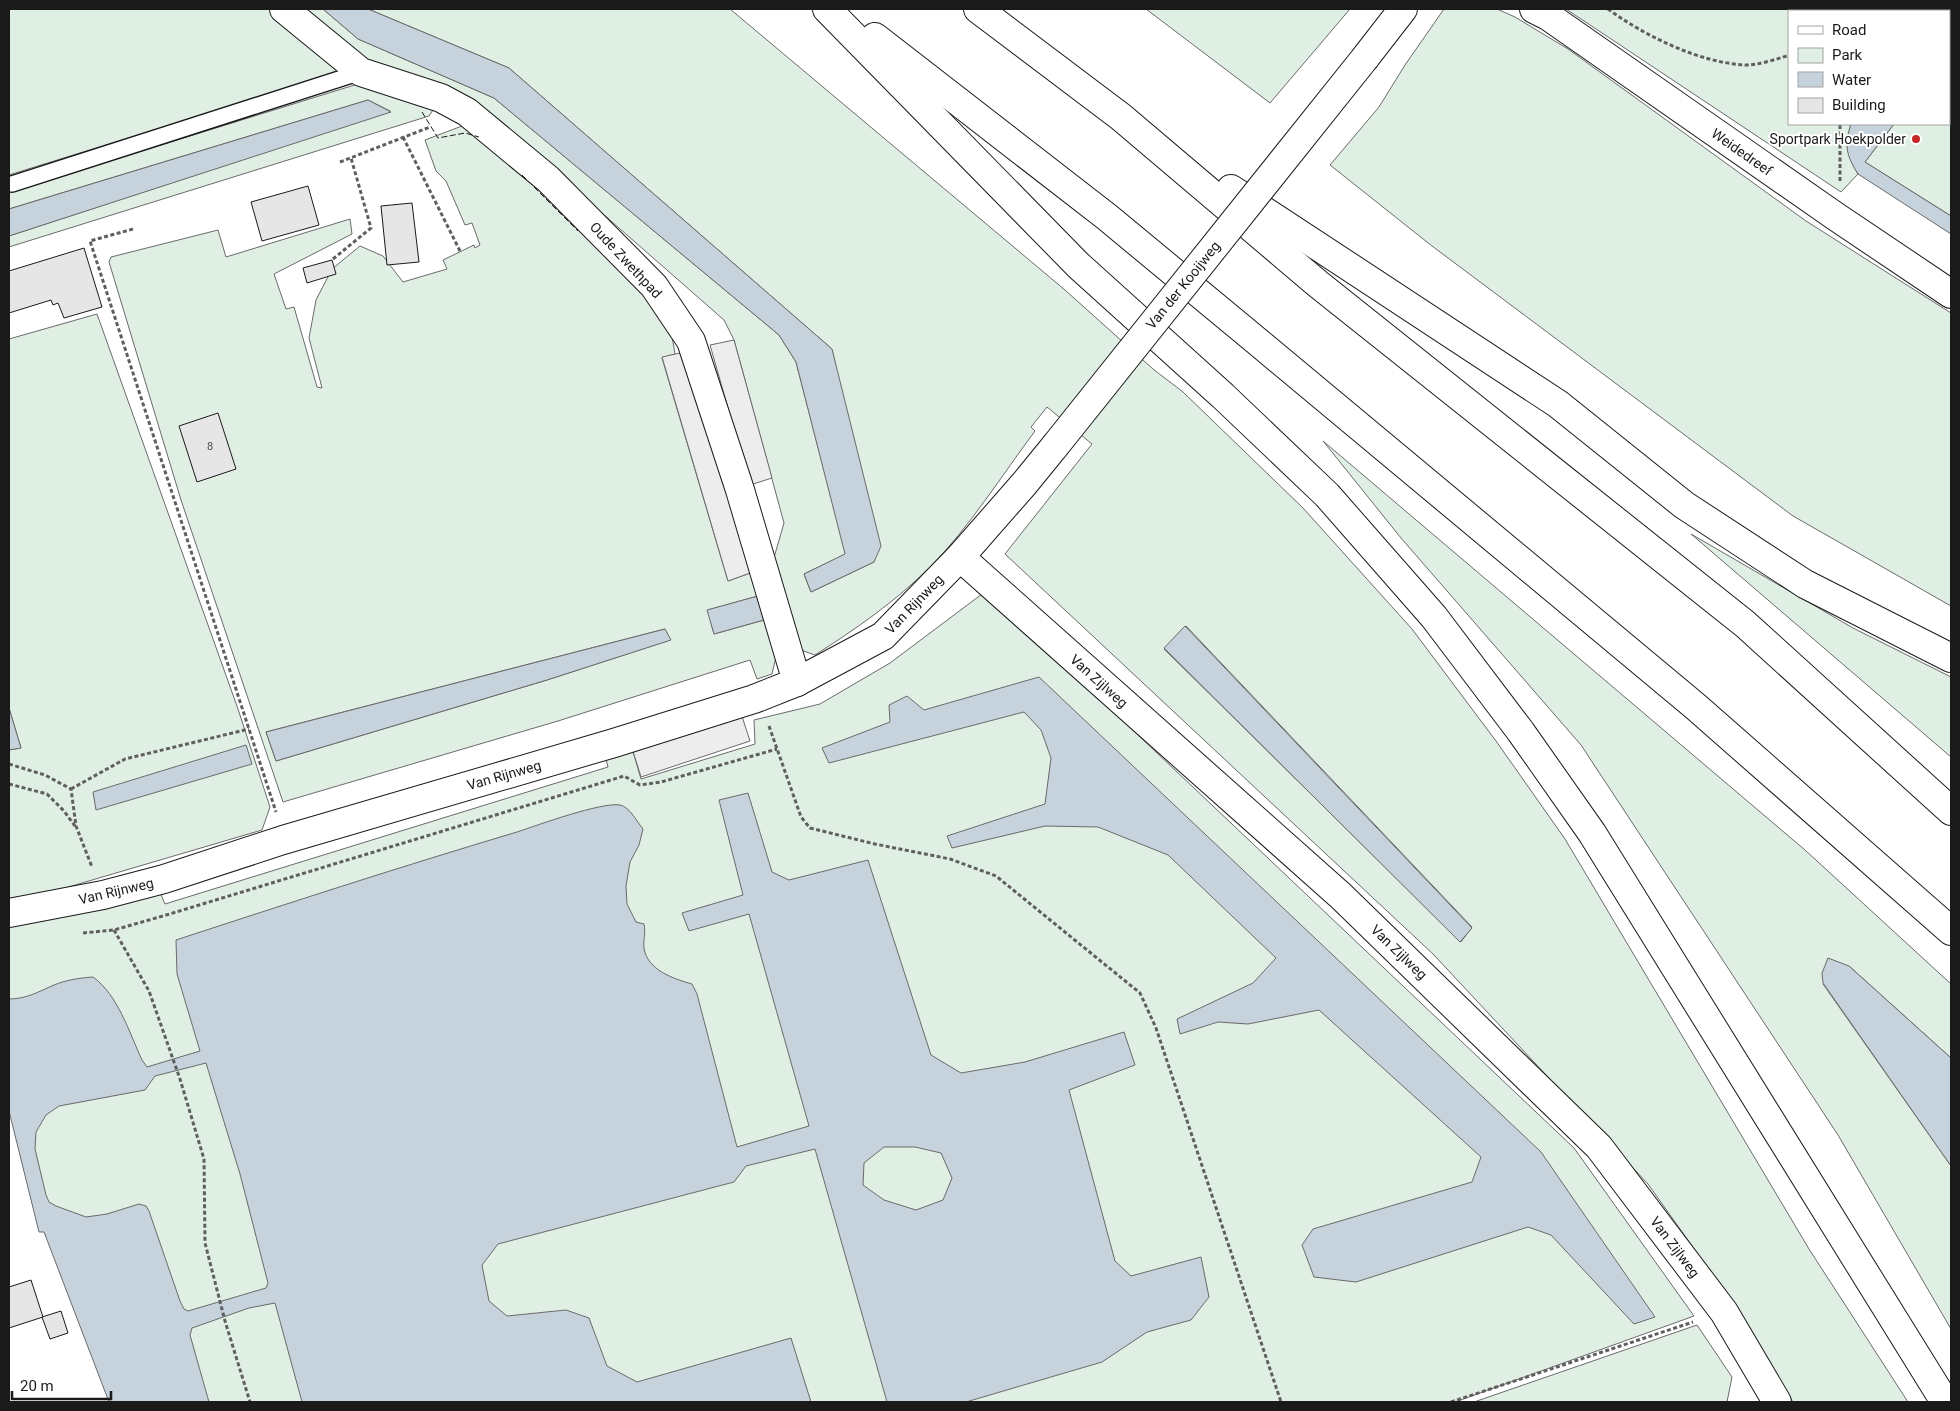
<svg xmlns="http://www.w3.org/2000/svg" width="1960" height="1411" viewBox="0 0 1960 1411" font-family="Roboto,sans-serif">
  <rect width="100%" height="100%" fill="#fff"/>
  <!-- green -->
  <g fill="#e0efe3" stroke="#6a6a6a" fill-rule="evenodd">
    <polygon points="9,9 272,9 347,70 9,175"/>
    <path d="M298 9H323L358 39 494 98 779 335 796 362 846 554 804 574 811 592 874 562 832 349 509 68 368 9H730L1065 290 1153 369 1183 392 1303 508 1412 629 1496 741 1565 839 1809 1249 1908 1402H1793L1746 1329 1729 1298 1648 1184 1433 954 1005 554 1092 444 1047 407 1031 427 1035 431C1002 475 969 528 930 567 896 601 856 629 815 655L798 649 773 561 784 523 734 340 724 320 554 171 334 39ZM1186 626 1472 927 1461 942 1164 649Z"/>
    <polygon points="1146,9 1350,9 1270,103"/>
    <polygon points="1444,9 1497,9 1515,17 1568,49 1806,221 1951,313 1951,606 1793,516 1432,246 1330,165 1379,107 1405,65"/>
    <path d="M1566 9H1934L1932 11H1789V124H1851C1845 144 1847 156 1858 174L1841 192Z"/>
    <polygon points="1951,50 1951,216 1865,162 1894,124 1949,124 1949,53"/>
    <polygon points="361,83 427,104 433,110 429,116 9,247 9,236 390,111 368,100 9,209 9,192"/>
    <path d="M462 126H467L480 133 646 285 671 330 675 354 662 358 728 581 753 572 758 596 708 610 714 634 764 620 776 657 772 674 757 679 750 660 558 721 283 802 181 500 109 262 111 257 218 230 226 257 350 219 352 234 274 274 286 309 294 307 317 387 322 388 309 338 316 300 332 269 360 246 383 256 403 282 447 269 443 260 474 245 475 248 480 245 472 223 465 225 446 181 436 171 425 140ZM665 629 670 640 547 680 276 761 266 732Z"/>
    <polygon points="97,314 238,709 270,807 262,830 65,888 9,899 9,750 21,748 9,708 9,339"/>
    <polygon points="1323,441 1805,850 1951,984 1951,1058 1849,966 1823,984 1951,1166 1951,1329 1838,1135 1581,745 1401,538"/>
    <polygon points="1691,534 1853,628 1951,677 1951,757"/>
    <polygon points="986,591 1574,1148 1694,1316 1455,1402 125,1402 9,1102 9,924 160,892 165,904 608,767 605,755 632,748 641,779 755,744 754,720 820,704 890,663"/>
    <polygon points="1697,1325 1732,1377 1727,1402 1474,1402"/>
  </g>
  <!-- parking -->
  <g fill="#ededed" stroke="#6a6a6a">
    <polygon points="734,340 772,478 750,485 710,345"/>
    <polygon points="689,351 753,572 728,581 662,357"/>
    <polygon points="738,704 750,741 641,777 632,748"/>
  </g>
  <!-- water -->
  <g fill="#c6d2dc" stroke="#6a6a6a" fill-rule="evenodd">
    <polygon points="323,9 368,9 509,68 832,349 881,546 874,562 811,592 804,574 845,554 796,362 779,335 494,98 358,39"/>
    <polygon points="368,100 391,112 9,236 9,209"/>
    <path d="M1851 124H1894L1865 162 1951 216V234L1858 174C1846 155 1844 145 1851 124Z"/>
    <polygon points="758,596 764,620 714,634 707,610"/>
    <polygon points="1185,626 1472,928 1460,942 1164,648"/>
    <polygon points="665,629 671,640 547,680 276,761 266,732"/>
    <polygon points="1039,677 1541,1152 1655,1317 1634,1324 1551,1235 1528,1227 1356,1282 1314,1277 1302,1245 1313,1229 1472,1182 1481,1157 1319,1010 1248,1024 1218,1022 1180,1034 1177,1019 1253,983 1276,958 1168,855 1098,827 1045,826 952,848 947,836 1045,804 1051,758 1041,730 1024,712 829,763 822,748 890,722 889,705 907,696 924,710"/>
    <polygon points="9,708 21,748 9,750"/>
    <polygon points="246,745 252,764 96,810 93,792"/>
    <path d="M748 793 772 872 789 880 868 860 931 1055 961 1073 1025 1062 1124 1032 1135 1065 1069 1090 1115 1261 1131 1276 1201 1257 1209 1297 1191 1320 1147 1332 1102 1362 966 1402H887L815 1149 746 1166 734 1182 498 1244 482 1265 489 1301 507 1316 566 1310 589 1318 607 1366 637 1382 791 1338 811 1402H302L275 1303 249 1308 192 1328 190 1335 209 1402H109L44 1232H39L9 1111V999C26 999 38 992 54 985 66 980 79 978 93 977 118 995 129 1032 142 1060L147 1067 200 1051 177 974 176 940C289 903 403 866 517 832 538 825 601 802 620 805 630 807 637 822 643 829L639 845 630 862 626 886 627 904 636 922 644 924C646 933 643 940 644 948 647 970 674 979 692 984L697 994 737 1147 809 1126 749 914 689 931 682 913 743 895 719 800ZM206 1063 240 1174 268 1283 266 1288 188 1311 184 1309 180 1301 149 1211 146 1206 139 1204 107 1214 86 1217 56 1206 49 1202 46 1195 35 1149 36 1132 46 1115 59 1106 145 1090 155 1076ZM884 1147H915L941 1153 952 1178 943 1200 916 1210 884 1200 863 1185 864 1163Z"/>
    <polygon points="1828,958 1849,966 1951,1058 1951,1166 1823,983 1822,973"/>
  </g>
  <!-- building -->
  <g fill="#e6e6e6" stroke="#1a1a1a">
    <polygon points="308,186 319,225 262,241 251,202"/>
    <polygon points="412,203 419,262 387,265 381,206"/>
    <polygon points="84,248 102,307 64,318 58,303 53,305 51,300 9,313 9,271"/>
    <polygon points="332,260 336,274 307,283 303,268"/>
    <polygon points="218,413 236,469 197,482 179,426"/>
    <polygon points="31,1280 43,1317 9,1328 9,1287"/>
    <polygon points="61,1311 68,1333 50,1339 42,1317"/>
  </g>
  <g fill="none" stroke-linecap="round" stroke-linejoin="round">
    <defs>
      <polyline id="service" points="12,184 361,72"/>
      <g id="minor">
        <polyline points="284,9 361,72 441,98 467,112 548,179 654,286 691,341 740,490 797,682"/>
        <polyline points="1534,9 1548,16 1835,216 1951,294"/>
        <polyline points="1365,58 1403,9"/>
        <polyline points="960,557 1341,896 1599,1147 1724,1312 1777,1402"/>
        <polyline points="9,913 103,895 164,879 283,840 614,743 754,699 797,682 883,636 960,557 1024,484 1055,446"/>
      </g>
      <g id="motorway">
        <polyline points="827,9 1078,265 1223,396 1327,495 1434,617 1521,732 1592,833 1945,1402"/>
        <polyline points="978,9 1121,117 1318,284 1745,624 1951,811"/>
        <polyline points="875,37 1107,217 1258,342 1695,706 1951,931"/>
        <polyline points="1231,189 1558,404 1684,505 1805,584 1951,658"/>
      </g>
    </defs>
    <!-- service casing -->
    <use href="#service" stroke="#1a1a1a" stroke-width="18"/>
    <!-- minor casing -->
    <use href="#minor" stroke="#1a1a1a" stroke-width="30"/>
    <!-- motorway casing -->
    <use href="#motorway" stroke="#1a1a1a" stroke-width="30"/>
    <!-- path -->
    <g stroke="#5f5f5f" stroke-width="3" stroke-dasharray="4 2.5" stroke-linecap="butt">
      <path d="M1608 9C1645 36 1698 62 1744 65 1755 66 1778 59 1789 55"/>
      <polyline points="1853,11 1855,9"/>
      <polyline points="1862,11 1863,9"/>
      <polyline points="403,137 460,251"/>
      <polyline points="340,162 430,127"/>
      <polyline points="1840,181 1840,124"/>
      <polyline points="133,229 90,241 276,812"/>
      <polyline points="333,259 371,228 351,158"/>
      <polyline points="769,726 801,817 810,828 875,844 950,859 996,876 1140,993 1156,1028 1281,1402"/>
      <polyline points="9,764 45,775 71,789 76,826 92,867"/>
      <polyline points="9,784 47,794 64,811 75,826"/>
      <polyline points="71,789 125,759 249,729"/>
      <polyline points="114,930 149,991 180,1079 204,1159 205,1243 225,1321 250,1402"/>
      <polyline points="83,933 114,930 163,916 624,776 640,785 661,782 777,749"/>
      <polyline points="1451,1402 1693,1322"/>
    </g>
    <!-- service -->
    <use href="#service" stroke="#fff" stroke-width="15"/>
    <!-- minor -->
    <use href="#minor" stroke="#fff" stroke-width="28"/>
    <!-- motorway -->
    <use href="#motorway" stroke="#fff" stroke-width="28"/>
    <defs>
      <polyline id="minor-bridge" points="1055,446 1365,58"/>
    </defs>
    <!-- minor-bridge casing -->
    <use href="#minor-bridge" stroke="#1a1a1a" stroke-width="30" stroke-linecap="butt"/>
    <!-- minor-bridge -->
    <use href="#minor-bridge" stroke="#fff" stroke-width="28"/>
    <!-- fence -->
    <g stroke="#1a1a1a" stroke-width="1" stroke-dasharray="6 2.5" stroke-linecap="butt">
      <polyline points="422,112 438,138 465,133 479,137"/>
      <polyline points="522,175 578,231"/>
    </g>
  </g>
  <!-- markers -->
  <circle fill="#c62828" stroke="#fff" stroke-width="2" cx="1916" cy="139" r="5"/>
  <g text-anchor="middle" stroke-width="4" stroke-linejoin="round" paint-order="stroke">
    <!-- number labels -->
    <g font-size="11" fill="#4d4d4d">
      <text x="210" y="450">8</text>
    </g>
    <!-- poi labels -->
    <g font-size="14" fill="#1a1a1a" stroke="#fff" text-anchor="end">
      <text x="1906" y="144">Sportpark Hoekpolder</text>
    </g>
    <!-- street labels -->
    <g font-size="14" fill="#1a1a1a" stroke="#fff">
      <text transform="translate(1742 152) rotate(35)" y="5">Weidedreef</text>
      <text transform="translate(626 260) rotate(47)" y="5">Oude Zwethpad</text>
      <text transform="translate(1183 285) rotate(-51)" y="5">Van der Kooijweg</text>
      <text transform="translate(914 604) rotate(-46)" y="5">Van Rijnweg</text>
      <text transform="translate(1099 681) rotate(42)" y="5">Van Zijlweg</text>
      <text transform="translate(504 775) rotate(-16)" y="5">Van Rijnweg</text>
      <text transform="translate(116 891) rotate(-13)" y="5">Van Rijnweg</text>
      <text transform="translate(1399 952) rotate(44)" y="5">Van Zijlweg</text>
      <text transform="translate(1675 1247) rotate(53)" y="5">Van Zijlweg</text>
    </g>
  </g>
  <!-- border -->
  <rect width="1960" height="1411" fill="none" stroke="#1a1a1a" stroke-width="20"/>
  <!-- legend -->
  <rect x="1788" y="10" width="162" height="115" fill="#ffffff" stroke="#a3a3a3"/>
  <rect x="1798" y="26" width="25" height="8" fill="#ffffff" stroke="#a3a3a3"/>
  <text x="1832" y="35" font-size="15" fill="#1a1a1a">Road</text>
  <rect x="1798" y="48" width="25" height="15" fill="#e0efe3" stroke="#a3a3a3"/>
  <text x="1832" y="60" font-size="15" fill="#1a1a1a">Park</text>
  <rect x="1798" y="72" width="25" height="15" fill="#c6d2dc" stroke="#a3a3a3"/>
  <text x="1832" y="85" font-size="15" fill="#1a1a1a">Water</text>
  <rect x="1798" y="98" width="25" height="15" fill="#e6e6e6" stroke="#a3a3a3"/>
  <text x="1832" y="110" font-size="15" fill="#1a1a1a">Building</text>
  <!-- scale -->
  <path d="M12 1391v8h99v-8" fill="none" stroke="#1a1a1a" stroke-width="2.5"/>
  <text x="20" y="1391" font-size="15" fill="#1a1a1a" stroke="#ffffff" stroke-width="4" paint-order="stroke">20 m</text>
</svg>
